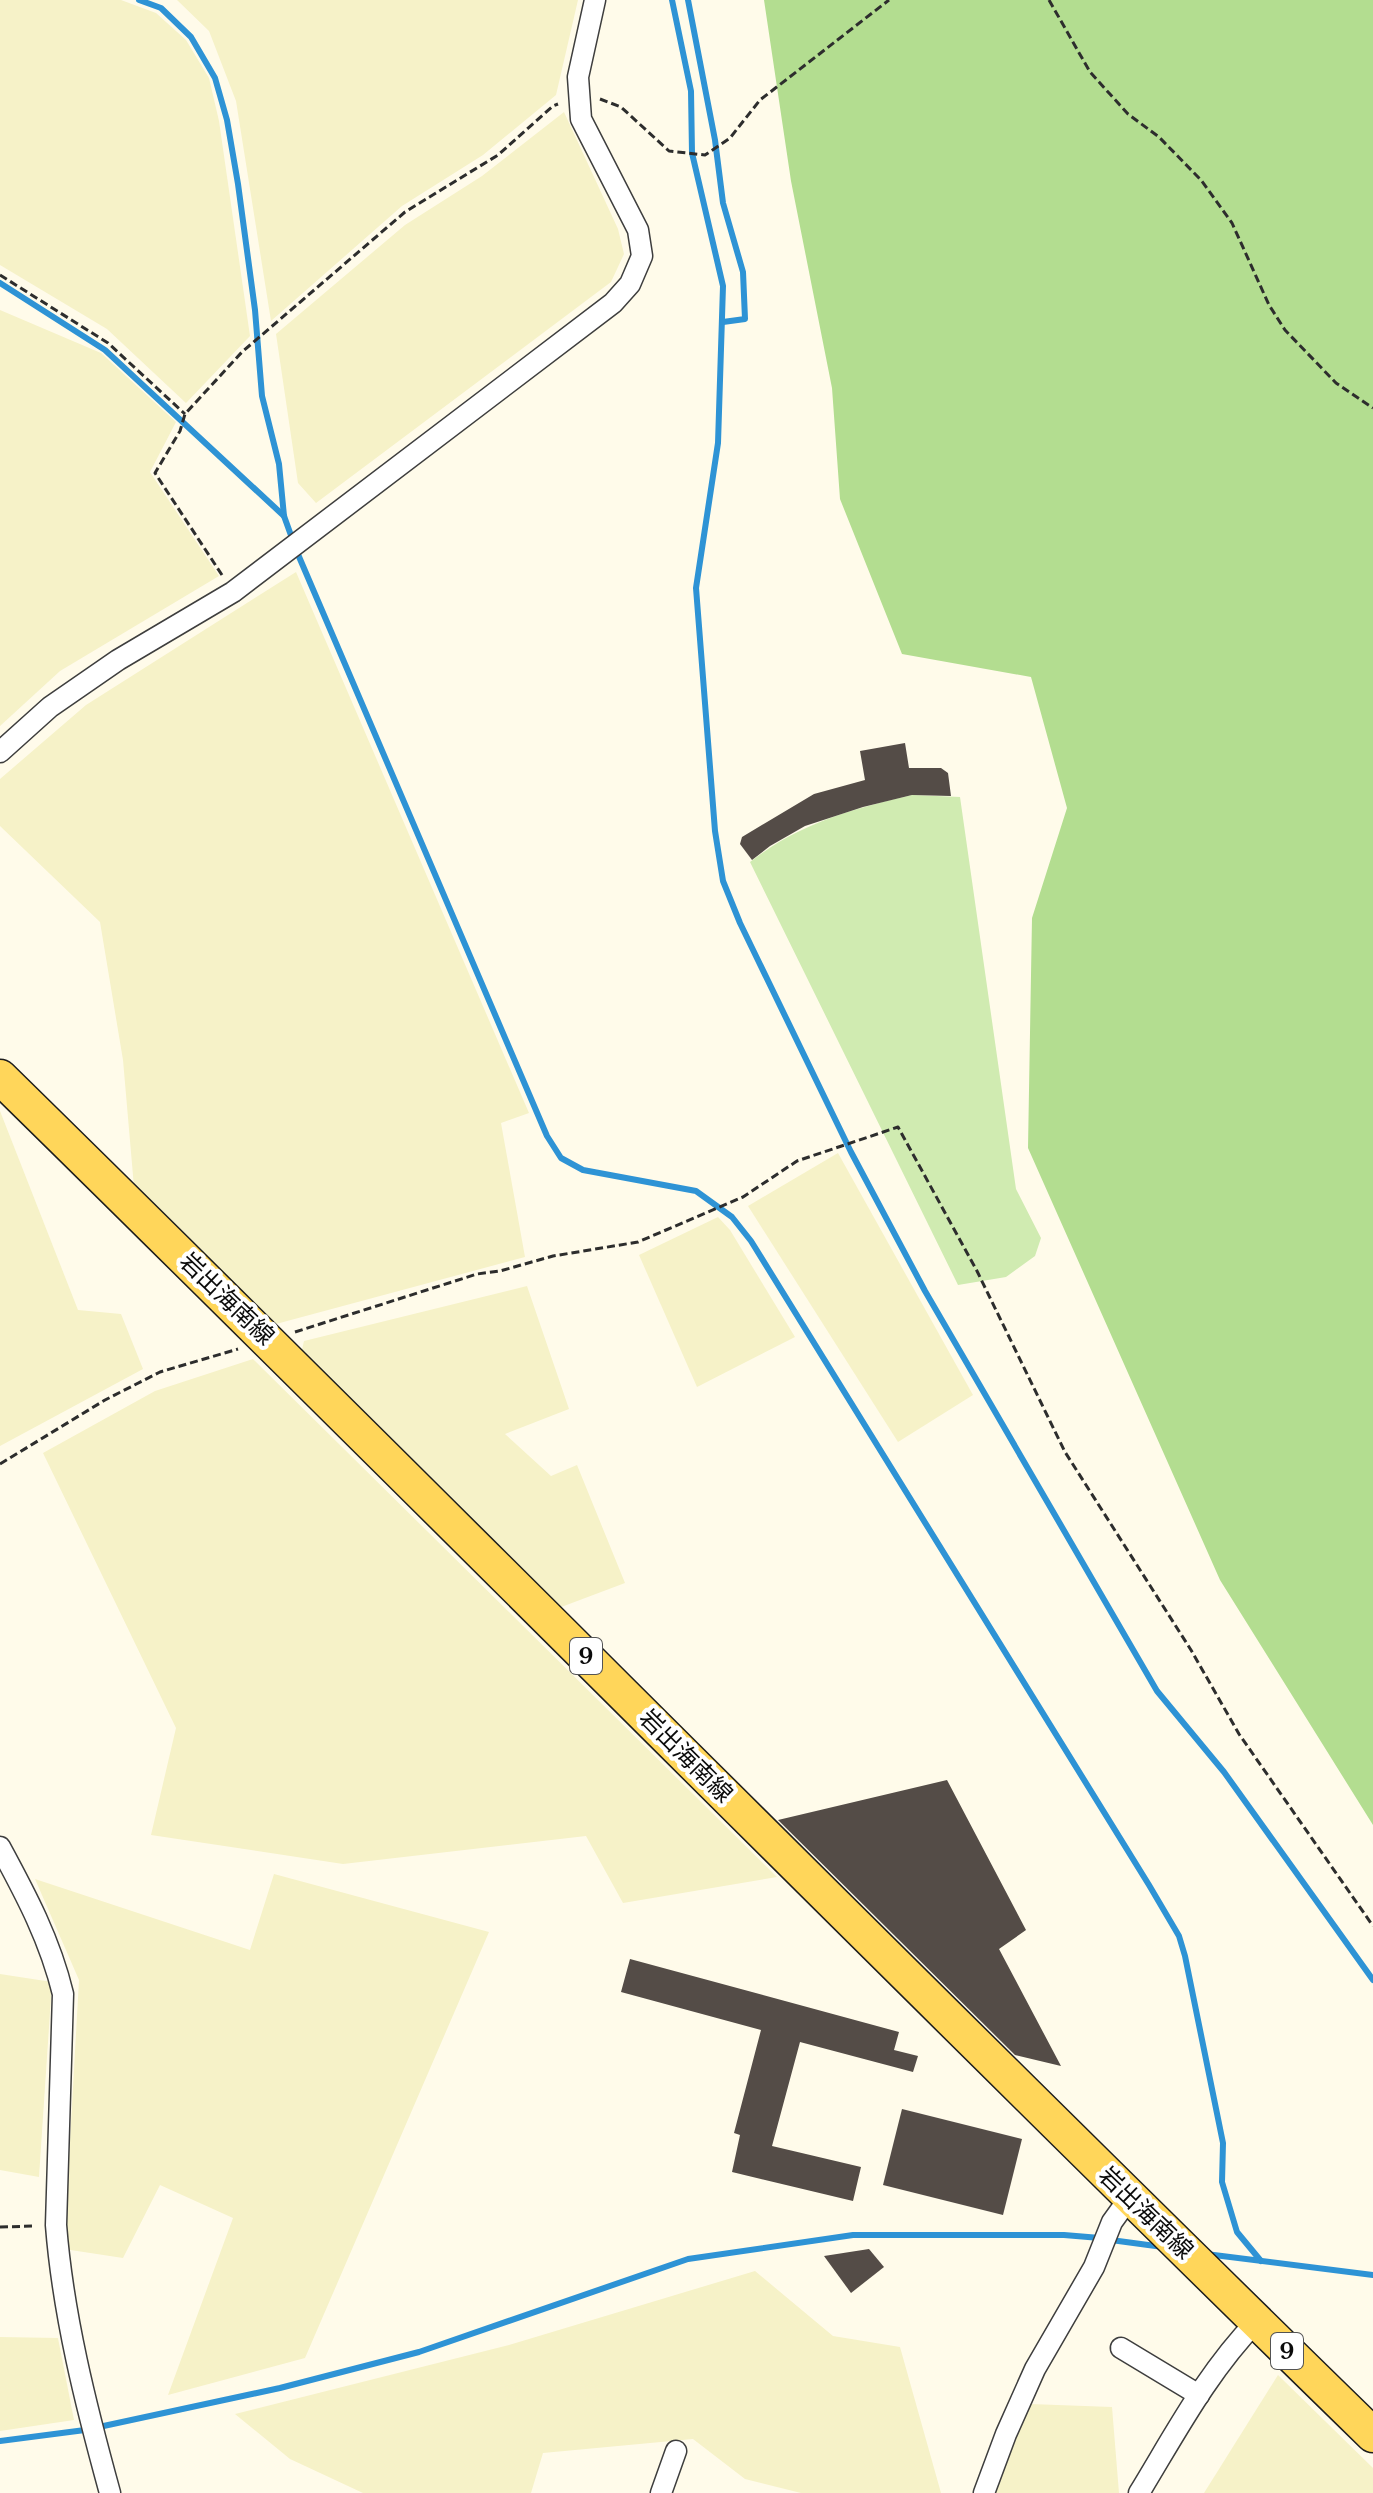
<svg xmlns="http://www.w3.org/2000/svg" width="1373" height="2493" viewBox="0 0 1373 2493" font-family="'Libre Baskerville','Noto Sans JP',serif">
  <rect width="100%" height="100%" fill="#fffbea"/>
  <!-- farmland -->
  <g fill="#f6f2c8">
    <polygon points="0,0 121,0 156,13 186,40 209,78 219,121 250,336 186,403 107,329 0,265"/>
    <polygon points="177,0 578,0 556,95 483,155 402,206 271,321 236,101 209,31"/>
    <polygon points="564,112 618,229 624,254 611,282 316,503 298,483 276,334 405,225 482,176"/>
    <polygon points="0,310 101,353 176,422 150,472 219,576 60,671 0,726"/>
    <polygon points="296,572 529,1113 501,1123 525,1257 276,1324 134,1187 123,1060 100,922 0,826 0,779 86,705"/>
    <polygon points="0,1111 78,1310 121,1314 143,1369 0,1446"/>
    <polygon points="838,1153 973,1395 898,1442 748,1206"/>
    <polygon points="718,1217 730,1230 795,1337 697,1387 639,1255"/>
    <polygon points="527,1286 569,1409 505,1434 551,1476 577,1465 625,1583 556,1609 301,1354 304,1341"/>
    <polygon points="253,1359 777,1877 623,1903 586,1836 343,1864 151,1835 176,1728 43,1453 155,1391"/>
    <polygon points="274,1874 489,1932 305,2358 168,2395 233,2218 160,2185 123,2258 64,2249 79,1980 35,1879 250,1950"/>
    <polygon points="0,1974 52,1982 39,2177 0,2170"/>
    <polygon points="755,2271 833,2336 900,2347 941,2493 801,2493 745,2479 693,2439 543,2453 531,2493 363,2493 290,2459 235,2414 509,2345"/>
    <polygon points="0,2337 58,2338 74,2420 0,2431"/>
    <polygon points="1278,2375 1373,2468 1373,2493 1204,2493"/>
    <polygon points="1030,2404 1112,2407 1119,2493 993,2493"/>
  </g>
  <!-- green -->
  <path fill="#d0ebb1" d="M912 795 960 797 1016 1189 1041 1238 1035 1256 1006 1277 958 1285 750 862C800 823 852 809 912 795Z"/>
  <!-- forest -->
  <polygon fill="#b3dd90" points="764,0 1373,0 1373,1825 1220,1580 1028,1148 1032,918 1067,808 1031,677 902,654 840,499 832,388 791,181"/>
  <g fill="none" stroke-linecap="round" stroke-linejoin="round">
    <!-- stream -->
    <g stroke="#2e93d5" stroke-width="6">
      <polyline points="139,0 161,8 191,37 215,78 227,120 238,184 255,310 262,396 279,464 284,516 297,552 547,1136 561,1158 583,1170 696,1191 732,1217 751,1241 1149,1885 1179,1936 1185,1956 1223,2143 1222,2182 1237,2232 1261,2261"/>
      <polyline points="672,0 691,91 692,153 723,286 718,443 696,588 715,831 723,881 740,923 851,1152 925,1291 1157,1691 1224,1772 1373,1980"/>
      <polyline points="688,0 715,140 723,203 743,272 745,319 723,322"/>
      <polyline points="0,283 105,350 284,516"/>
      <polyline points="1111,2240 1163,2247"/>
      <polyline points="1206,2254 1373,2275"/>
      <polyline points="0,2441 85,2430 280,2388 419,2352 688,2259 853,2235 1064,2235 1100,2238"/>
    </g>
  </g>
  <!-- building -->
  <g fill="#544c47">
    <polygon points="905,743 909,768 941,768 948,773 951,796 912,795 863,807 805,826 770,846 752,860 740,844 742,837 814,794 865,780 860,751"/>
    <polygon points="947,1780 1026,1930 999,1949 1061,2066 1015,2055 778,1820"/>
    <polygon points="630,1959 899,2032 894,2050 918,2056 913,2072 800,2042 772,2146 861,2167 853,2201 732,2172 740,2135 734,2133 761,2030 621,1992"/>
    <polygon points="902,2109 1022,2139 1003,2215 883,2185"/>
    <polygon points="869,2249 884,2267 851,2293 824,2256"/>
  </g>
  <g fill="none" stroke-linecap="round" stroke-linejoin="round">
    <defs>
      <g id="street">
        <polyline points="0,752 50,707 118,660 233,592 613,303 630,284 642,256 638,230 581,119 578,77 595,0"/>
        <path d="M0 1847C26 1895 50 1940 63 1994L56 2225C63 2315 86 2406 110 2493"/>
        <polyline points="1121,2348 1199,2395"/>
        <polyline points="661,2493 676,2451"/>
        <polyline points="984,2493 1006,2434 1035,2369 1094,2267 1112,2222 1130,2197"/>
        <path d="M1139 2493C1175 2434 1208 2371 1257 2321"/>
      </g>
      <path id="primary" d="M0 1077C460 1528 912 1986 1373 2435"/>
    </defs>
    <!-- street casing -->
    <use href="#street" stroke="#3e3e3e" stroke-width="23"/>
    <!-- primary casing -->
    <use href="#primary" stroke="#1c1c1c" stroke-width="37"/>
    <!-- path -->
    <g stroke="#2d2d2d" stroke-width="3" stroke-dasharray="8 4" stroke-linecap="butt">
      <polyline points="1049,0 1090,72 1128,114 1159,137 1201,180 1232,223 1269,305 1285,330 1336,383 1373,408"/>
      <polyline points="600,99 621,107 669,151 705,155 730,138 760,100 889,0"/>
      <polyline points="0,275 108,343 185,414"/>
      <polyline points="222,575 155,473 180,431 185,414 242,352 405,212 498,155 553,106 558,104"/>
      <polyline points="295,1332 477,1274 500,1271 553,1256 638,1242 743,1197 797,1161 898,1127 977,1271 1065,1452 1191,1650 1239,1734 1373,1926"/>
      <polyline points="0,1464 105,1400 160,1372 238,1349"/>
      <polyline points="0,2227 36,2226"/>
    </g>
    <!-- street -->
    <use href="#street" stroke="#fff" stroke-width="20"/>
    <!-- primary -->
    <use href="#primary" stroke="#ffd65a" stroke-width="34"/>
  </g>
  <g text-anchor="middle" stroke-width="8" stroke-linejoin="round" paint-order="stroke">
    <!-- shield labels -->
    <g fill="#fff" stroke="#545454" stroke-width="2">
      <rect x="570" y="1638" width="32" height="36" rx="6"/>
      <rect x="1271" y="2333" width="32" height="36" rx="6"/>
    </g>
    <g font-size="22" font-weight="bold" fill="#0b0b0b">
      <text x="586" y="1664">9</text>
      <text x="1287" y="2359">9</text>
    </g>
    <!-- street labels -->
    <g font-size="24" fill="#0b0b0b" stroke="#fff">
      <text transform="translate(227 1299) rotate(44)" y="8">岩出海南線</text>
      <text transform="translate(686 1756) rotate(45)" y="8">岩出海南線</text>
      <text transform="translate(1146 2213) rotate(44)" y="8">岩出海南線</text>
    </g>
  </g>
</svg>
